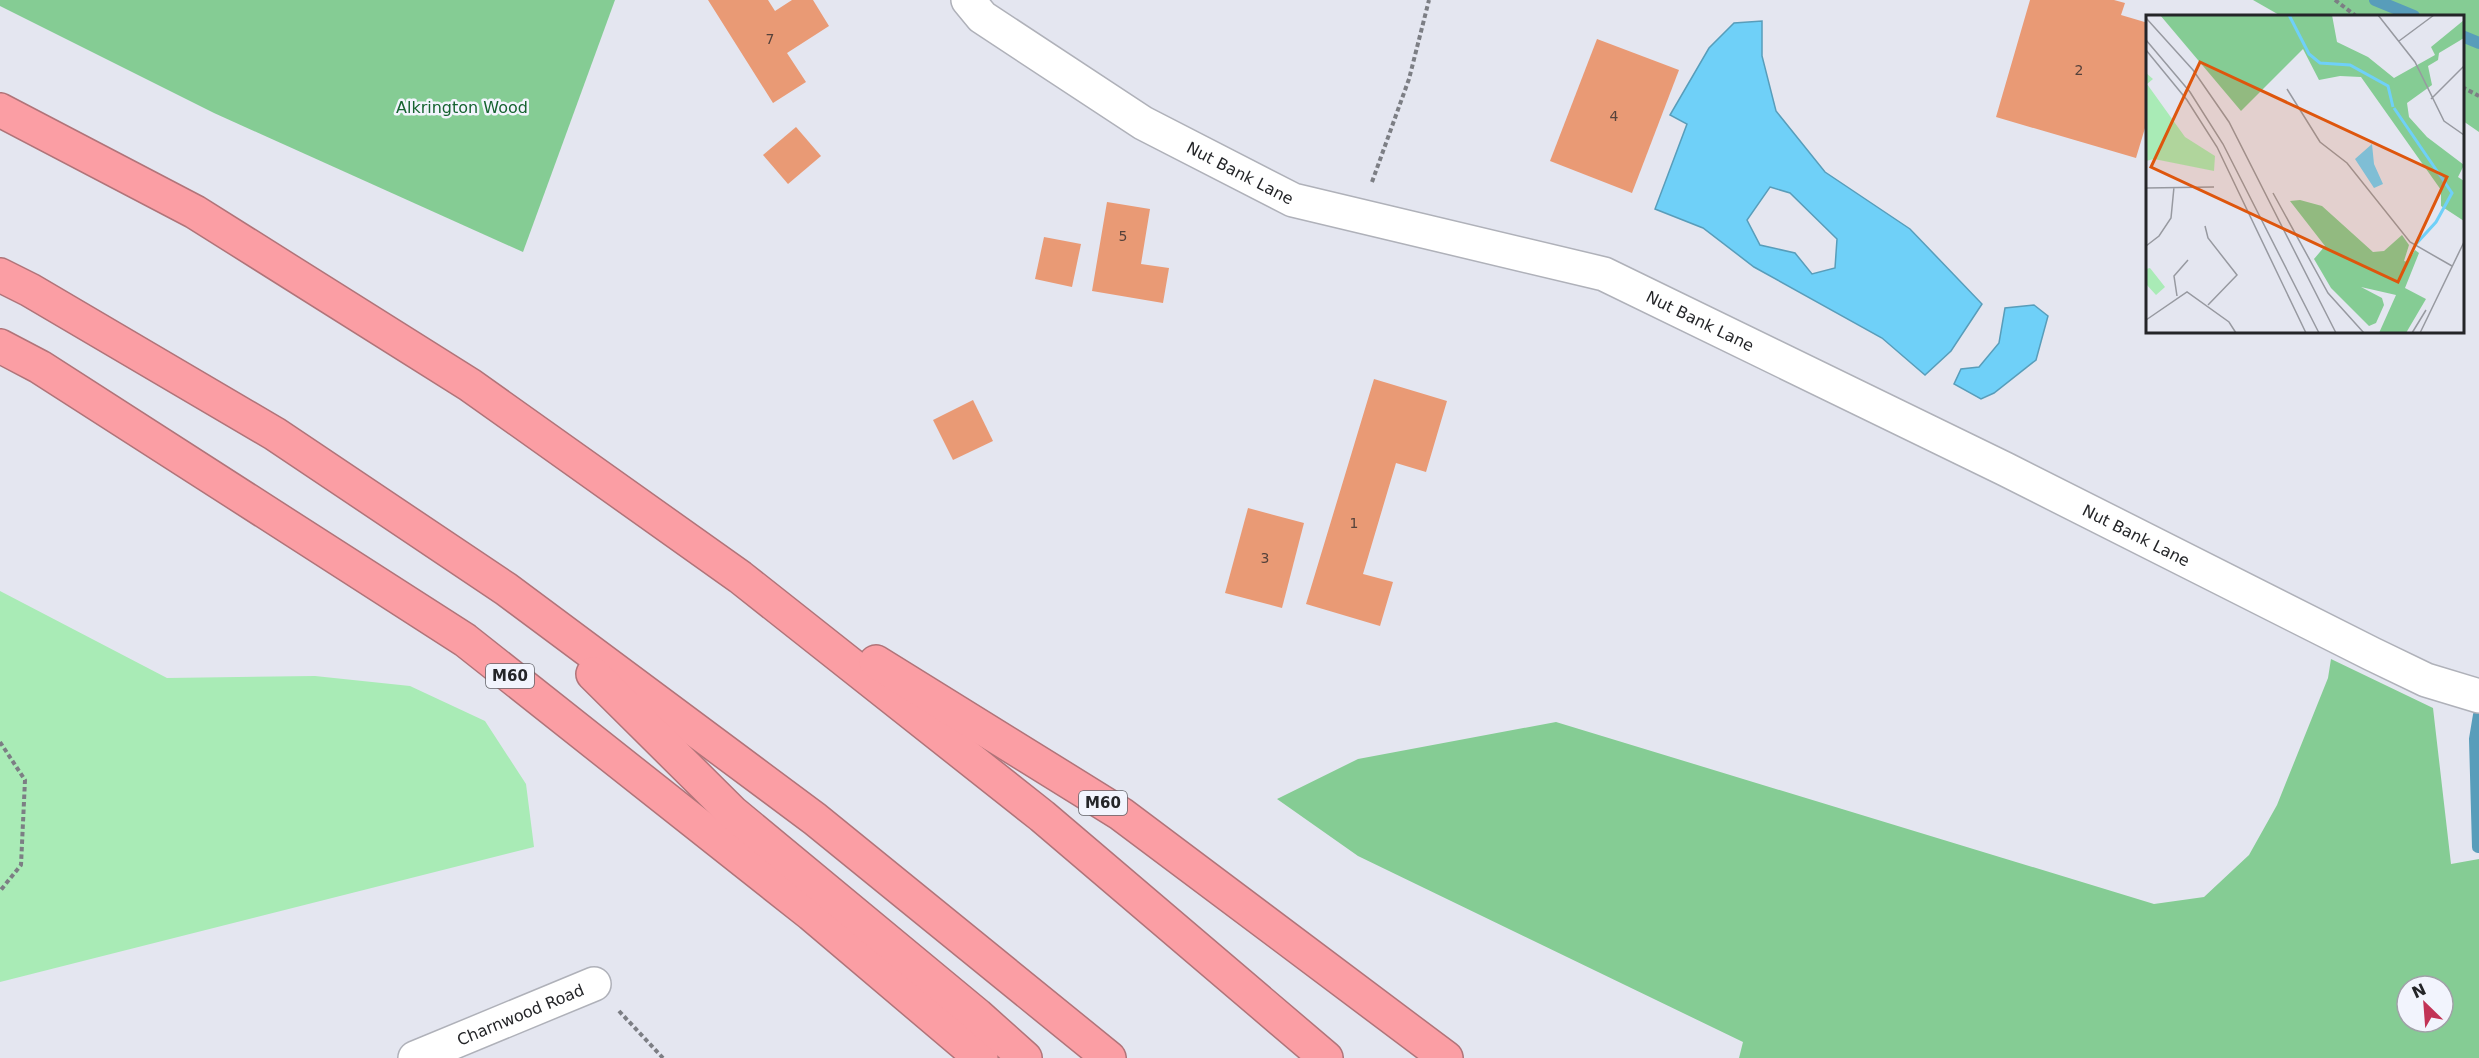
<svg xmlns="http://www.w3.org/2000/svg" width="2479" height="1058" viewBox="0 0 2479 1058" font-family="'DejaVu Sans',sans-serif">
  <rect width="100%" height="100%" fill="#e4e6f0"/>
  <!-- green -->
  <polygon fill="#a9ebb6" points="0,591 167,678 315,676 410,686 485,721 526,784 534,847 0,982"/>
  <!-- forest -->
  <g fill="#85cc94" fill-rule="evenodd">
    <polygon points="0,0 615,0 523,252 214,113 0,6"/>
    <polygon points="2253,0 2479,0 2479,132 2463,121 2462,16 2281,16"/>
    <path d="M2331 659 2433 708 2451 864 2479 859V1058H1739L1743 1042 1358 856 1277 799 1358 759 1556 722 2154 904 2204 897 2249 855 2277 805 2328 678ZM2407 986H2443V1022H2407Z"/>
  </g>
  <!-- water -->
  <g fill="#6fd0f8" stroke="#589dba" stroke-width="1.5" fill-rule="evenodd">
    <path d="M1762 21V56L1776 111 1825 172 1910 229 1982 304 1951 351 1925 375 1882 338 1754 267 1703 228 1655 209 1687 124 1670 115 1709 48 1734 23ZM1770 187 1790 193 1837 239 1835 268 1812 274 1795 253 1760 245 1747 220Z"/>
    <polygon points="2034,305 2048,316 2036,360 1994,393 1981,399 1954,384 1961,369 1979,367 1999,343 2005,308"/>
  </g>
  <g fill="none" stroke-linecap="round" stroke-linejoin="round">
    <!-- stream -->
    <g stroke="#589dba" stroke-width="12">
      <polyline points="2375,0 2414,16"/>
      <polyline points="2462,36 2479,43"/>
      <polyline points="2478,847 2475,739 2479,715"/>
    </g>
  </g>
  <!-- building -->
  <g fill="#e99a75">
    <polygon points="708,0 768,0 775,11 792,0 813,0 829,26 787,53 806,82 773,103"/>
    <polygon points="2030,0 2114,0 2125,3 2121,15 2148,23 2148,118 2136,158 1996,117"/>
    <polygon points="1597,39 1679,70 1632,193 1550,161"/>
    <polygon points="796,127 821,156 788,184 763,155"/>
    <polygon points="1107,202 1150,209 1141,264 1169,268 1163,303 1092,291"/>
    <polygon points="1044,237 1081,244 1072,287 1035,279"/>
    <polygon points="1374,379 1447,401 1426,472 1396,463 1363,574 1393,582 1380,626 1306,604"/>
    <polygon points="973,400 993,441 953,460 933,420"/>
    <polygon points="1248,508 1304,523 1282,608 1225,593"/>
  </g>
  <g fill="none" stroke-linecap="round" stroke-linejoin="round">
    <defs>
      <g id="minor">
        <path id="s1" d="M968 0 982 17 1143 123 1293 200 1604 274 2005 469 2372 654 2426 680 2479 696"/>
        <path id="s2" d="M415 1058 594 984"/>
      </g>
      <g id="highway">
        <polyline points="0,110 195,212 470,385 740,577 1042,816 1326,1058"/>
        <polyline points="0,275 30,290 275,434 506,589 815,819 1109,1058"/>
        <polyline points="0,346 40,367 465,640 811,914 981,1058"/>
        <polyline points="876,662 1121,814 1446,1058"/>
        <polyline points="593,674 732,812 977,1015 1025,1058"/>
      </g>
    </defs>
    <!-- minor casing -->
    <use href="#minor" stroke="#afb1b9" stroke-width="36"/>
    <!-- highway casing -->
    <use href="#highway" stroke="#b07479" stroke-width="36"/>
    <!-- path -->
    <g stroke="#7c7e84" stroke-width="4" stroke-dasharray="4.5 3" stroke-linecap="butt">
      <polyline points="2335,0 2356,16"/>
      <polyline points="2462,87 2479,96"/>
      <polyline points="1372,182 1409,79 1429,0"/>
      <polyline points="0,742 25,780 21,865 0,891"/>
      <polyline points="619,1011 663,1058"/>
    </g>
    <!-- minor -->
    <use href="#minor" stroke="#fff" stroke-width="33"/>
    <!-- highway -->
    <use href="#highway" stroke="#fb9ea4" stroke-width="33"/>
  </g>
  <g text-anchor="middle" stroke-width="5" stroke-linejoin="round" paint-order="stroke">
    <!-- number labels -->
    <g font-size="14" fill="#55423b">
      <text x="770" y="44">7</text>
      <text x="2079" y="75">2</text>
      <text x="1614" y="121">4</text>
      <text x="1123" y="241">5</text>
      <text x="1354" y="528">1</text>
      <text x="1265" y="563">3</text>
    </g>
    <!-- shield labels -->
    <g fill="#f2f4fd" stroke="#626368" stroke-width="1.5">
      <rect x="486" y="664" width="48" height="24" rx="4.5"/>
      <rect x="1079" y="791" width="48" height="24" rx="4.5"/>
    </g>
    <g font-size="15" font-weight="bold" fill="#242528">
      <text x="510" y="681">M60</text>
      <text x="1103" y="808">M60</text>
    </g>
    <!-- park labels -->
    <g font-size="16" fill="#166330" stroke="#f2f4fd">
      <text x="462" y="113">Alkrington Wood</text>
    </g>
    <!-- street labels -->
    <g font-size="16" fill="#242528" stroke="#f2f4fd">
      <text dy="6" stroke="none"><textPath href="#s1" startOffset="324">Nut Bank Lane</textPath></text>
      <text dy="6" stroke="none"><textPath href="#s1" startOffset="810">Nut Bank Lane</textPath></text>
      <text dy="6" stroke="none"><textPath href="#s1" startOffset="1296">Nut Bank Lane</textPath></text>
      <text dy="6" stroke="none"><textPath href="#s2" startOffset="114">Charnwood Road</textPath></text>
    </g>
  </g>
  <!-- overview -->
  <g transform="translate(2146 15)">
    <rect width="318" height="318" fill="#e4e6f0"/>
    <path d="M0 58 7 64 1 69 39 122 69 141 68 156 8 144 0 146ZM4 253 19 272 10 280 0 269V254Z" fill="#a9ebb6"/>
    <path d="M14 0H186L191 27 222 42 248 63 289 40 285 32 318 5V23L293 38 292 45 282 51 286 70 261 88 263 102 281 122 318 150 312 162 318 166V206L295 191V175L215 62 194 61 173 65 157 34 95 96ZM154 185 176 191 227 237 238 236 256 220 263 230 258 246 262 247 269 235 273 238 259 273 280 284 260 318H233L250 280 215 272 236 283 238 290 230 308 223 311 185 273 168 244 179 231 144 186Z" fill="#85cc94"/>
    <path d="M226 129 228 149 237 169 228 173 209 144Z" fill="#6fd0f8"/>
    <path fill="none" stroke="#6fd0f8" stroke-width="3" d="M143 0 163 39 174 48 204 50 242 71 247 92M248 93 306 178 290 207 270 229"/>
    <path fill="none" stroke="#9799a0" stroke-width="1.5" d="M232 0 269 47 298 106 318 120M0 3 47 55 83 107 190 318M0 25 44 77 77 129 173 318M253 26 288 0M0 35 41 85 71 132 160 318M141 74 174 127 201 148 264 227 306 251M285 84 318 51M0 173 68 172M127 178 182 278 218 318M59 211 62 223 91 260 62 290M0 231 13 221 25 203 28 172M31 281 28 261 42 245M0 305 41 277 83 307 90 318M266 318 280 295M274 318 318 227"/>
    <path fill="#de560d" fill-opacity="0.15" stroke="#de560d" stroke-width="3" d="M54 47 301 162 252 267 5 152Z"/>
    <rect width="318" height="318" fill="none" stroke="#242528" stroke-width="3"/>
  </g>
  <!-- north arrow -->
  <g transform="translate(2425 1004) rotate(335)"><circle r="28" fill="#f2f4fd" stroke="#a0a1a8" stroke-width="1.5"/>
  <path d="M0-4.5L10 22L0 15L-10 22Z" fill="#c23356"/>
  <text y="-9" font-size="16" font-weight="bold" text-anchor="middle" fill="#242528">N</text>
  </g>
</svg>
